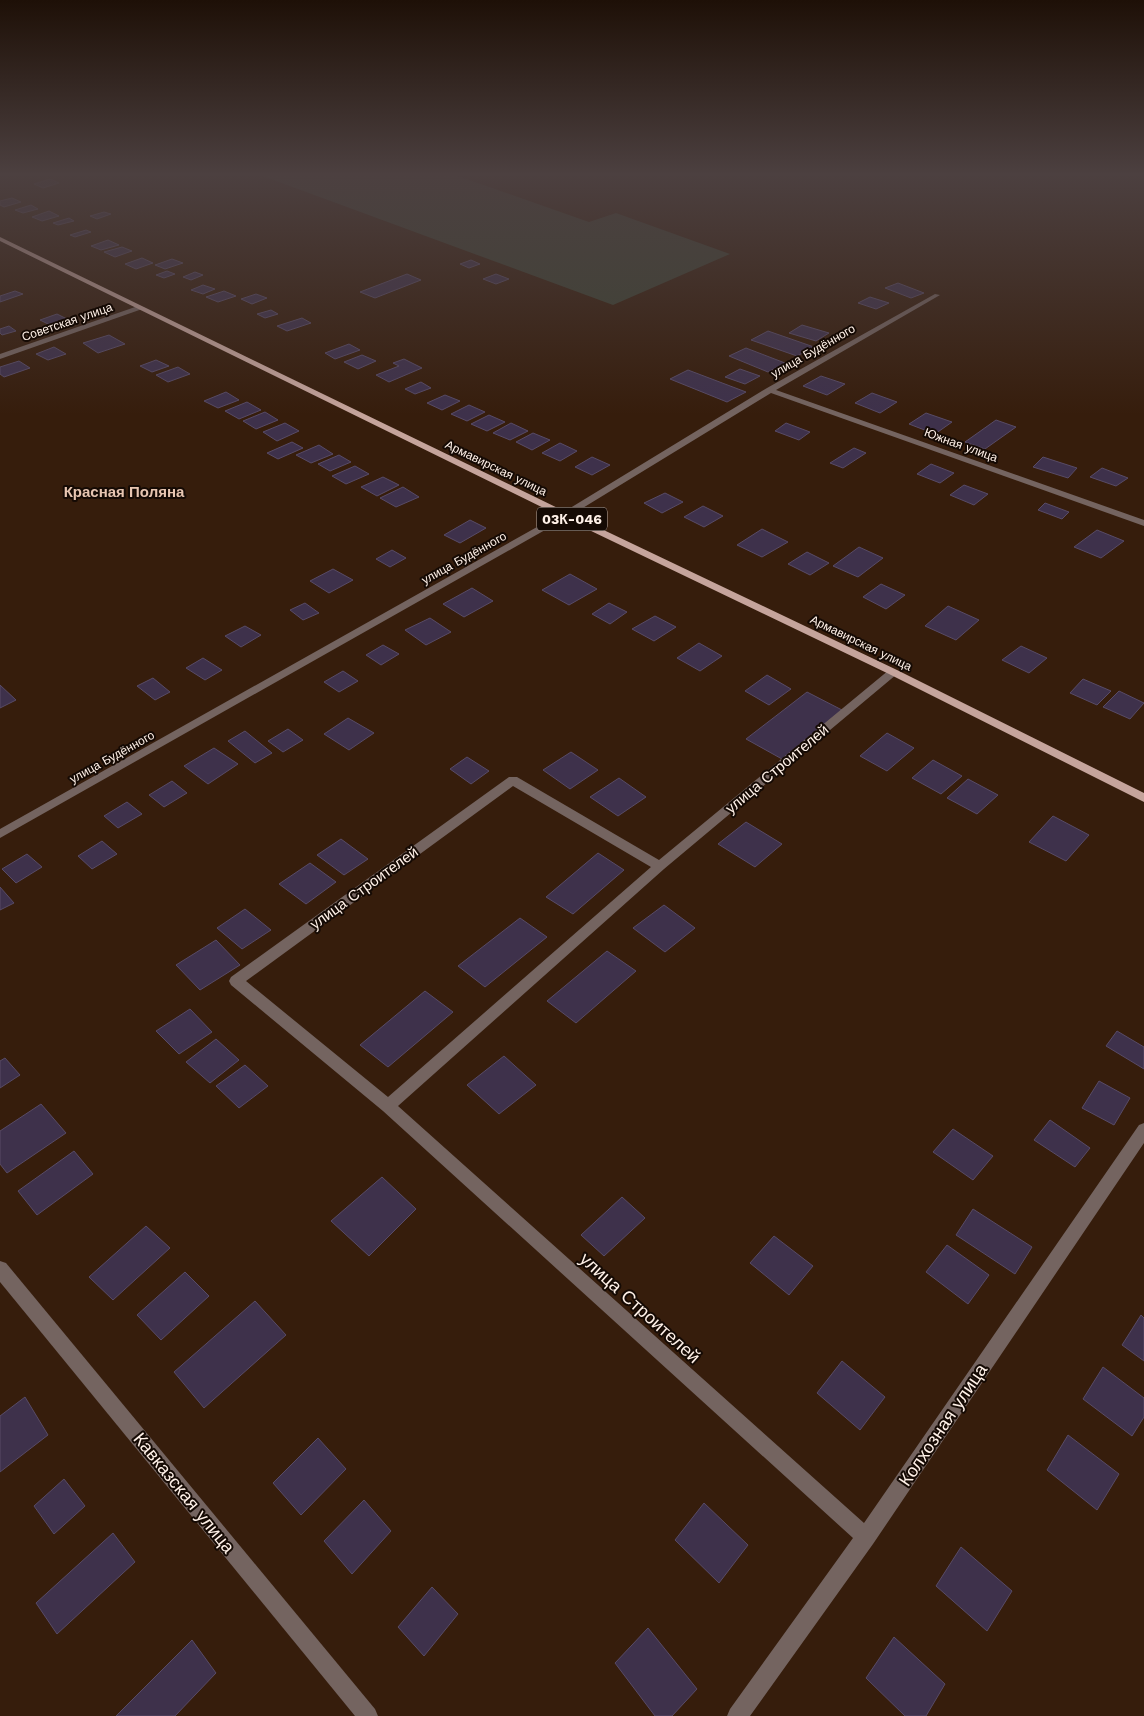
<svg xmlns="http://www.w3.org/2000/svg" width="1144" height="1716" viewBox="0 0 1144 1716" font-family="'Work Sans',sans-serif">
  <rect width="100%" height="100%" fill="#361d0c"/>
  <!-- green -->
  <polygon fill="#3c4334" points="260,175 455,175 589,222 616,213 730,254 613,305"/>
  <!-- building -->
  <g fill="#3e314b" stroke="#584b66">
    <polygon points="50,179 59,183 43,188 34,184"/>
    <polygon points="12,198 21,202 4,207 0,205 0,201"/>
    <polygon points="31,205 38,209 23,213 15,210"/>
    <polygon points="49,211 59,216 42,221 32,217"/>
    <polygon points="104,212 111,214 97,219 90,216"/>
    <polygon points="69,218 74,221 58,225 53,223"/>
    <polygon points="86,230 91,232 75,237 70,235"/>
    <polygon points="108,240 119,245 101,250 91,246"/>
    <polygon points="122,247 132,251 115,257 104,252"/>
    <polygon points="142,258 153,263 136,269 125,264"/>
    <polygon points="172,259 183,263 165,269 155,265"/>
    <polygon points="471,260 480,264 469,268 460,264"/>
    <polygon points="167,271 175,274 164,278 156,275"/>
    <polygon points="195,272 203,275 191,280 183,277"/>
    <polygon points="407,274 421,280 375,298 360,292"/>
    <polygon points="496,274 509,279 496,284 483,279"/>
    <polygon points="898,283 924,293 911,298 885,288"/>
    <polygon points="203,285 215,289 203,294 191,290"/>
    <polygon points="15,291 23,294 0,302 0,296"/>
    <polygon points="224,291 236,296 218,302 206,297"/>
    <polygon points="256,294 267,298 252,304 241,299"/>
    <polygon points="870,297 889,303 876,309 858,303"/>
    <polygon points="271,310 278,314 265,318 257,314"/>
    <polygon points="57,314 69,320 52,326 40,320"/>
    <polygon points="302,318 311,323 287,331 277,326"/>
    <polygon points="802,325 829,333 816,341 789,333"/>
    <polygon points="9,326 16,331 2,335 0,333 0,329"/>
    <polygon points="768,331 814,347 797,356 751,340"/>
    <polygon points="109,335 125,344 98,353 83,343"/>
    <polygon points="349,344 360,350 335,359 325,353"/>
    <polygon points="54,347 66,354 48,360 36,354"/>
    <polygon points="746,348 785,363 768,372 729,356"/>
    <polygon points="362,355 376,361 358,369 344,362"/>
    <polygon points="404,359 422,368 389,382 376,375 399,366 393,363"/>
    <polygon points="156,360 169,366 152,372 140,366"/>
    <polygon points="19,361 30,368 4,377 0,374 0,367"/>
    <polygon points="178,367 190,374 168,382 156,375"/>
    <polygon points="740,369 760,376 745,384 725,377"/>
    <polygon points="688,370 746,392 727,402 670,379"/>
    <polygon points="821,376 845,384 827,395 803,386"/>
    <polygon points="421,382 431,388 415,394 405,389"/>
    <polygon points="226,392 239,400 218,408 204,401"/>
    <polygon points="872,393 897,402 880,413 855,403"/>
    <polygon points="445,395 460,401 442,410 427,403"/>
    <polygon points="247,402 261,410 239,419 225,411"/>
    <polygon points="469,405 485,412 467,421 451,414"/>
    <polygon points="265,412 278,420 256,429 243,421"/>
    <polygon points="926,413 952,422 935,434 909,424"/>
    <polygon points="489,415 505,422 487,431 471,424"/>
    <polygon points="996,420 1016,427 985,449 965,442"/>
    <polygon points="285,423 299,431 277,441 263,432"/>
    <polygon points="511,423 528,431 510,440 493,433"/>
    <polygon points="786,423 810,432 799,440 775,431"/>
    <polygon points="533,433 550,440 532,450 516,442"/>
    <polygon points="292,442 303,448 278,459 267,453"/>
    <polygon points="560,443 577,451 560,461 542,453"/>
    <polygon points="319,445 333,454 311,463 296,455"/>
    <polygon points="854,448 866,453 843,468 830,463"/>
    <polygon points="339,455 351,462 330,471 318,464"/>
    <polygon points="592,457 610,465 592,475 575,467"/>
    <polygon points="1043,457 1077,468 1068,478 1033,467"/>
    <polygon points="931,464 954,473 940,483 917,474"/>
    <polygon points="355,466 369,474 346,484 332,476"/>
    <polygon points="1102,468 1128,478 1116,486 1090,477"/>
    <polygon points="383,477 399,485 377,496 361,487"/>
    <polygon points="964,485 988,494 974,505 950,495"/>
    <polygon points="403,487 419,497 396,507 380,498"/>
    <polygon points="665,493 683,502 662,513 644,503"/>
    <polygon points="1045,503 1069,512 1062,519 1038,510"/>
    <polygon points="703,506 723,516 704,527 684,517"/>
    <polygon points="470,520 486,528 460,543 444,535"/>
    <polygon points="762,529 788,542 762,557 737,545"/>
    <polygon points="1097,530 1124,541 1101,558 1074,547"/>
    <polygon points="859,547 883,558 858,577 833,566"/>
    <polygon points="392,550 406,558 390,567 376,559"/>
    <polygon points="807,552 829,563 810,575 788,564"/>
    <polygon points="333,569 353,580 329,593 310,581"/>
    <polygon points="570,574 597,589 569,605 542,590"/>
    <polygon points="881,584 905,595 886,609 863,597"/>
    <polygon points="472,588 493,601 464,617 443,604"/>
    <polygon points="305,603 319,613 303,620 290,610"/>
    <polygon points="609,603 627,612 610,624 592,614"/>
    <polygon points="948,606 979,620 956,640 925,626"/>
    <polygon points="655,616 676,627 654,641 632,629"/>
    <polygon points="430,618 451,632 426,645 405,630"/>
    <polygon points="245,626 261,635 241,647 225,636"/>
    <polygon points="699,643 722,656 700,671 677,658"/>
    <polygon points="383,645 399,654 381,665 366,655"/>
    <polygon points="1021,646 1047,658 1029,673 1002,660"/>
    <polygon points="203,658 222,670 205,680 186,668"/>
    <polygon points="343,671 358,681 339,692 324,682"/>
    <polygon points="767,675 791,689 769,705 745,691"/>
    <polygon points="153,678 170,692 155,700 137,686"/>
    <polygon points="1083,679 1111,691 1097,705 1070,693"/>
    <polygon points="0,685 16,700 0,708"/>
    <polygon points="1119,691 1144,703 1130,719 1103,707"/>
    <polygon points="807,692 842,710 782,759 746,739"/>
    <polygon points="348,718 374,733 349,750 324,734"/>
    <polygon points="288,729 303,740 283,752 268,741"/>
    <polygon points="245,731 272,753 255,763 228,741"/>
    <polygon points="887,733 914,748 887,771 860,756"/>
    <polygon points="214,748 238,764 208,784 184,766"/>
    <polygon points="571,752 598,770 570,789 543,770"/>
    <polygon points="467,757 489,771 471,784 450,769"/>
    <polygon points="933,760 962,776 941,794 912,778"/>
    <polygon points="619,778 646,797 618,816 590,797"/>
    <polygon points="968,779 998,795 977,814 947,798"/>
    <polygon points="172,781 187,793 164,807 149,795"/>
    <polygon points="127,802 142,814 118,828 104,816"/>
    <polygon points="1053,816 1089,835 1066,861 1029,842"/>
    <polygon points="746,822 782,844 755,867 718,844"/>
    <polygon points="341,839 368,859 344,875 317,855"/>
    <polygon points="102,841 117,854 92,869 78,856"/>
    <polygon points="598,853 624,870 573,914 546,897"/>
    <polygon points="27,854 42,867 16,883 2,869"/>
    <polygon points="310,863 336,882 306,904 279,884"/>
    <polygon points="0,887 14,903 0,910"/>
    <polygon points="664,905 695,928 665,952 633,928"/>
    <polygon points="245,909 271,930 242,949 217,928"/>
    <polygon points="520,918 547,937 485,987 458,966"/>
    <polygon points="216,940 240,965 200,990 176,965"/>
    <polygon points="607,951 636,971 576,1023 547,1001"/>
    <polygon points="425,991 453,1012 388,1067 360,1045"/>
    <polygon points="190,1009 212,1032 179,1054 156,1031"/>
    <polygon points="1117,1031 1144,1047 1144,1069 1106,1046"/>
    <polygon points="216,1039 239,1060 210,1083 186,1062"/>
    <polygon points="504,1056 536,1085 499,1114 467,1085"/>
    <polygon points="5,1058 20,1075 0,1088 0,1061"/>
    <polygon points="245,1065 268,1086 239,1108 216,1086"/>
    <polygon points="1099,1081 1130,1098 1114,1125 1082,1108"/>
    <polygon points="41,1104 66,1133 7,1173 0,1164 0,1131"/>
    <polygon points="1050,1120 1090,1148 1075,1167 1034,1140"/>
    <polygon points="953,1129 993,1156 973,1180 933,1152"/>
    <polygon points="74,1151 93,1174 37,1215 18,1191"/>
    <polygon points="382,1177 416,1209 369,1256 331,1221"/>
    <polygon points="622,1197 645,1218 604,1256 581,1235"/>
    <polygon points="973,1209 1032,1247 1015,1274 956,1235"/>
    <polygon points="146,1226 170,1248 113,1300 89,1277"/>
    <polygon points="774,1236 813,1266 789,1295 750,1263"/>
    <polygon points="947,1245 989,1275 968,1304 926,1272"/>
    <polygon points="185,1272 209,1296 161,1340 137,1315"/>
    <polygon points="255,1301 286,1335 204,1408 174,1372"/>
    <polygon points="1141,1315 1144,1318 1144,1361 1122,1345"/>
    <polygon points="842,1361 885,1397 860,1430 817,1393"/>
    <polygon points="1103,1367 1144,1398 1144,1417 1132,1436 1083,1399"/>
    <polygon points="25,1397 48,1435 0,1472 0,1416"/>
    <polygon points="1068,1435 1119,1474 1097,1510 1047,1470"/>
    <polygon points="318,1438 346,1469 301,1515 273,1483"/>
    <polygon points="64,1479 85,1506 54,1534 34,1506"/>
    <polygon points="364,1500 391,1531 352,1574 324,1541"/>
    <polygon points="704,1503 748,1545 719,1583 675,1540"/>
    <polygon points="113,1533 135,1562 57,1634 36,1603"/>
    <polygon points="961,1547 1012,1591 987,1631 936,1586"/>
    <polygon points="432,1587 458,1614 424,1656 398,1627"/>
    <polygon points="648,1628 697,1689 672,1716 655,1716 615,1663"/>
    <polygon points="894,1637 945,1684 926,1716 905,1716 866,1678"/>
    <polygon points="192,1640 216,1673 175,1716 116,1716"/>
  </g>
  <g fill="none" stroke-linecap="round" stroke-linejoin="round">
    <!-- street -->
    <g fill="#746460" fill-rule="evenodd">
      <polygon points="935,294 940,295 776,390 1144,520 1144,526 771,393 568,517 0,838 0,829 562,513 767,388"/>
      <polygon points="138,306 145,308 0,359 0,354"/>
      <path d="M893 669 898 672 897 674 664 869 398 1106 864 1523 1139 1125 1144 1123V1143L873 1544 750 1716H727L730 1709 853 1538 383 1111 231 985 229 981 231 977 509 777H517L659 860 889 670ZM513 786 651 867 388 1097 246 981Z"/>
      <polygon points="0,1261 6,1263 375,1709 378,1716 355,1716 0,1282"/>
    </g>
    <!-- primary -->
    <polygon fill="#c5a49c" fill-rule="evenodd" points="0,237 568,513 897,670 1144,793 1144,802 889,674 562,517 0,241"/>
  </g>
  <!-- sky -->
  <linearGradient id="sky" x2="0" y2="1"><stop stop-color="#1e1007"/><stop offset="0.42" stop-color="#4c4040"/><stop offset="1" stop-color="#4c4040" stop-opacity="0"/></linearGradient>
  <rect width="1144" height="415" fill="url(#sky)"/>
  <g text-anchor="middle" stroke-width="4" stroke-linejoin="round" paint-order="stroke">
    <!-- far-street labels -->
    <g font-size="12" fill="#fff1e8" stroke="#150a04">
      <text transform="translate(67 322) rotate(-19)" y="4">Советская улица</text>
      <text transform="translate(813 351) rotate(-30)" y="4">улица Будённого</text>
      <text transform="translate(961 445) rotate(20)" y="4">Южная улица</text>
      <text transform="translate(496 468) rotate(26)" y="4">Армавирская улица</text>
      <text transform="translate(464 558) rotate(-29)" y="4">улица Будённого</text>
      <text transform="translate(861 643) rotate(26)" y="4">Армавирская улица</text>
      <text transform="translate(112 757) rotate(-29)" y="4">улица Будённого</text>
    </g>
    <!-- shield labels -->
    <rect fill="#150a04" stroke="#b9aca4" stroke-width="1" x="537" y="507.5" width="70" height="23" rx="4"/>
    <g font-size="14" font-weight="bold" fill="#fff1e8">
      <text x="572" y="524">03К-046</text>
    </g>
    <!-- far-quarter labels -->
    <g font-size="15" font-weight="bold" fill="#e7c5b1" stroke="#150a04">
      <text x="124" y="497">Красная Поляна</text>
    </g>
    <!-- street labels -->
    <g font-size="15" fill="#fff1e8" stroke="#150a04">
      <text transform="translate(777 769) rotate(-40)" y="5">улица Строителей</text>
      <text transform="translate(364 888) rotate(-36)" y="5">улица Строителей</text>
    </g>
    <!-- near-street labels -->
    <g font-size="18" fill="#fff1e8" stroke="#150a04">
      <text transform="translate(640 1308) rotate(42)" y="6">улица Строителей</text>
      <text transform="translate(943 1425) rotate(-56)" y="6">Колхозная улица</text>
      <text transform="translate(184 1493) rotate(51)" y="6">Кавказская улица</text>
    </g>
  </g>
</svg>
